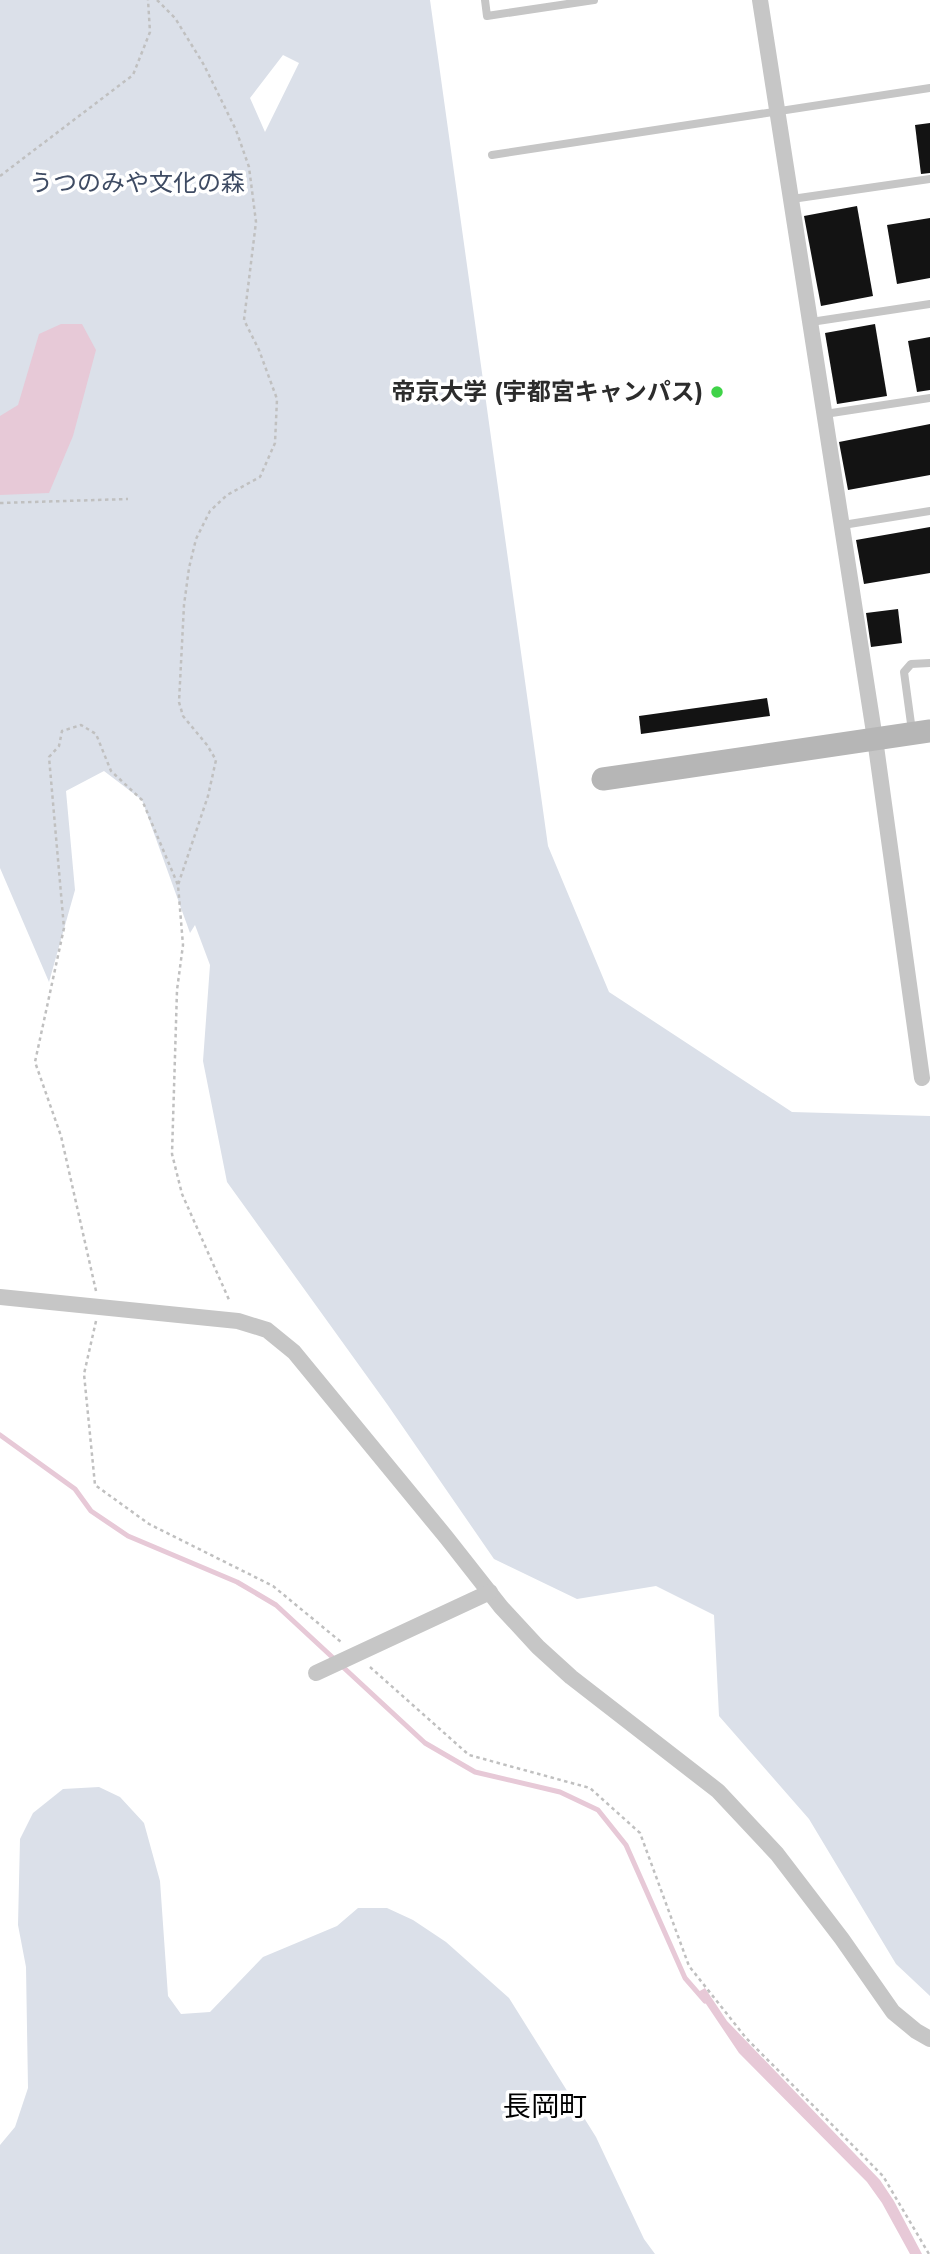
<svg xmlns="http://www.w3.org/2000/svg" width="930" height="2254" viewBox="0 0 930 2254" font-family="Jost,'Noto Sans JP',sans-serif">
  <rect width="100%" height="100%" fill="#fff"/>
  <!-- green -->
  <g fill="#dbe0e9" fill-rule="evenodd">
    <path d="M0 0H430L548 846 609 992 792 1112 930 1116V1996L896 1964 809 1819 719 1716 714 1615 656 1586 577 1599 494 1559 387 1404 227 1182 203 1061 210 965 195 925 190 933 142 800 104 771 66 791 75 890 49 982 0 868ZM283 55 299 63 265 132 250 98Z"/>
    <polygon points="99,1787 120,1797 144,1823 160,1881 168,1996 181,2014 210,2012 263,1957 337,1926 358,1908 387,1908 413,1920 446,1942 509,1998 596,2137 644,2239 655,2254 0,2254 0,2145 15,2127 28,2088 26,1967 18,1925 20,1839 33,1813 63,1789"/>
  </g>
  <!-- water -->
  <g fill="#e7c9d7">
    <polygon points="61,324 82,324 96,350 73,436 49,493 0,495 0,416 18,405 39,334"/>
    <polygon points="705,1988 727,2021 880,2180 894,2201 922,2254 910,2254 882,2203 867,2182 739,2053 698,1992"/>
  </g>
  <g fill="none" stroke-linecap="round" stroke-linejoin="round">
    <!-- stream -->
    <polyline stroke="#e7c9d7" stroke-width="5" points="0,1435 75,1489 91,1511 128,1536 237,1582 276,1605 425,1743 475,1772 560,1792 598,1810 626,1845 685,1978 705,2001"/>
  </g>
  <!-- building -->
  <g fill="#131313">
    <polygon points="930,123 930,173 921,174 915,125"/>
    <polygon points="857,206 873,296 821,306 804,216"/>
    <polygon points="930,218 930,278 897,284 887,225"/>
    <polygon points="875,324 887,396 837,404 825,333"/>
    <polygon points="930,337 930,390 917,392 908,341"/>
    <polygon points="930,424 930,475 848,490 839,442"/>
    <polygon points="930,527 930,573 864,584 856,540"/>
    <polygon points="898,609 902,643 871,647 866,613"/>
    <polygon points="767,698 770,716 641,734 639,716"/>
  </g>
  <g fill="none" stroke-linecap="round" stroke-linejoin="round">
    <!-- path -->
    <g stroke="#c0c0c0" stroke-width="2.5" stroke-dasharray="3.5 3.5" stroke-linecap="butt">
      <polyline points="157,0 175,18 204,65 236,130 249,167 256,222 244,320 259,350 277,399 275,443 260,477 227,495 210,511 196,539 189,568 184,605 179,702 183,716 207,745 216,760 208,796 178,885 183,945 177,990 172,1154 182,1194 230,1302"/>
      <polyline points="0,176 133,75 150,32 148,0"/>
      <polyline points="0,503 128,499"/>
      <polyline points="96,1291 61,1136 35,1062 64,928 49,757 59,746 62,731 81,725 96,734 111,771 142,800 178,885"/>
      <polyline points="96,1321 84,1374 95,1485 149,1524 273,1586 341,1642"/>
      <polyline points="370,1667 469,1755 590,1788 640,1833 689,1966 746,2038 883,2176 929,2254"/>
    </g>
    <!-- lane -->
    <g stroke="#c6c6c6" stroke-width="8">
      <polyline points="485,0 487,16 594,0"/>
      <polyline points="492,155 930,88"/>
      <polyline points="792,199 930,179"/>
      <polyline points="811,322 930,304"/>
      <polyline points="825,414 930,398"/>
      <polyline points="843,525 930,511"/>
      <polyline points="912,731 904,672 911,664 930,663"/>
    </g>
    <!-- street -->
    <g stroke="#c6c6c6" stroke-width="16">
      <polyline points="760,0 875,739 922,1078"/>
      <polyline points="0,1297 238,1321 267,1330 294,1352 446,1537 501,1607 538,1647 571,1677 718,1791 777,1854 842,1939 893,2012 916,2031 930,2039"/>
      <polyline points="316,1673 490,1592"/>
    </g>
    <!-- secondary -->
    <polyline stroke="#b6b6b6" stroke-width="23" points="603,779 930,731"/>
  </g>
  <!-- markers -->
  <circle fill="#3fd348" stroke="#fff" stroke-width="2.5" cx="717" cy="392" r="7"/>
  <g text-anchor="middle" stroke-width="7" stroke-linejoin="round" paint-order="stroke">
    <!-- park labels -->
    <g font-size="24" fill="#3e4b63" stroke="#fff">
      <text x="137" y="191">うつのみや文化の森</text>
    </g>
    <!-- poi labels -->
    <g font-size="24" font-weight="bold" fill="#2c2c2c" stroke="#fff" text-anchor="end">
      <text x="703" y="400">帝京大学 (宇都宮キャンパス)</text>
    </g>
    <!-- quarter labels -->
    <g font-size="28" fill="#000" stroke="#fff">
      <text x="545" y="2116">長岡町</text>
    </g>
  </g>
</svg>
